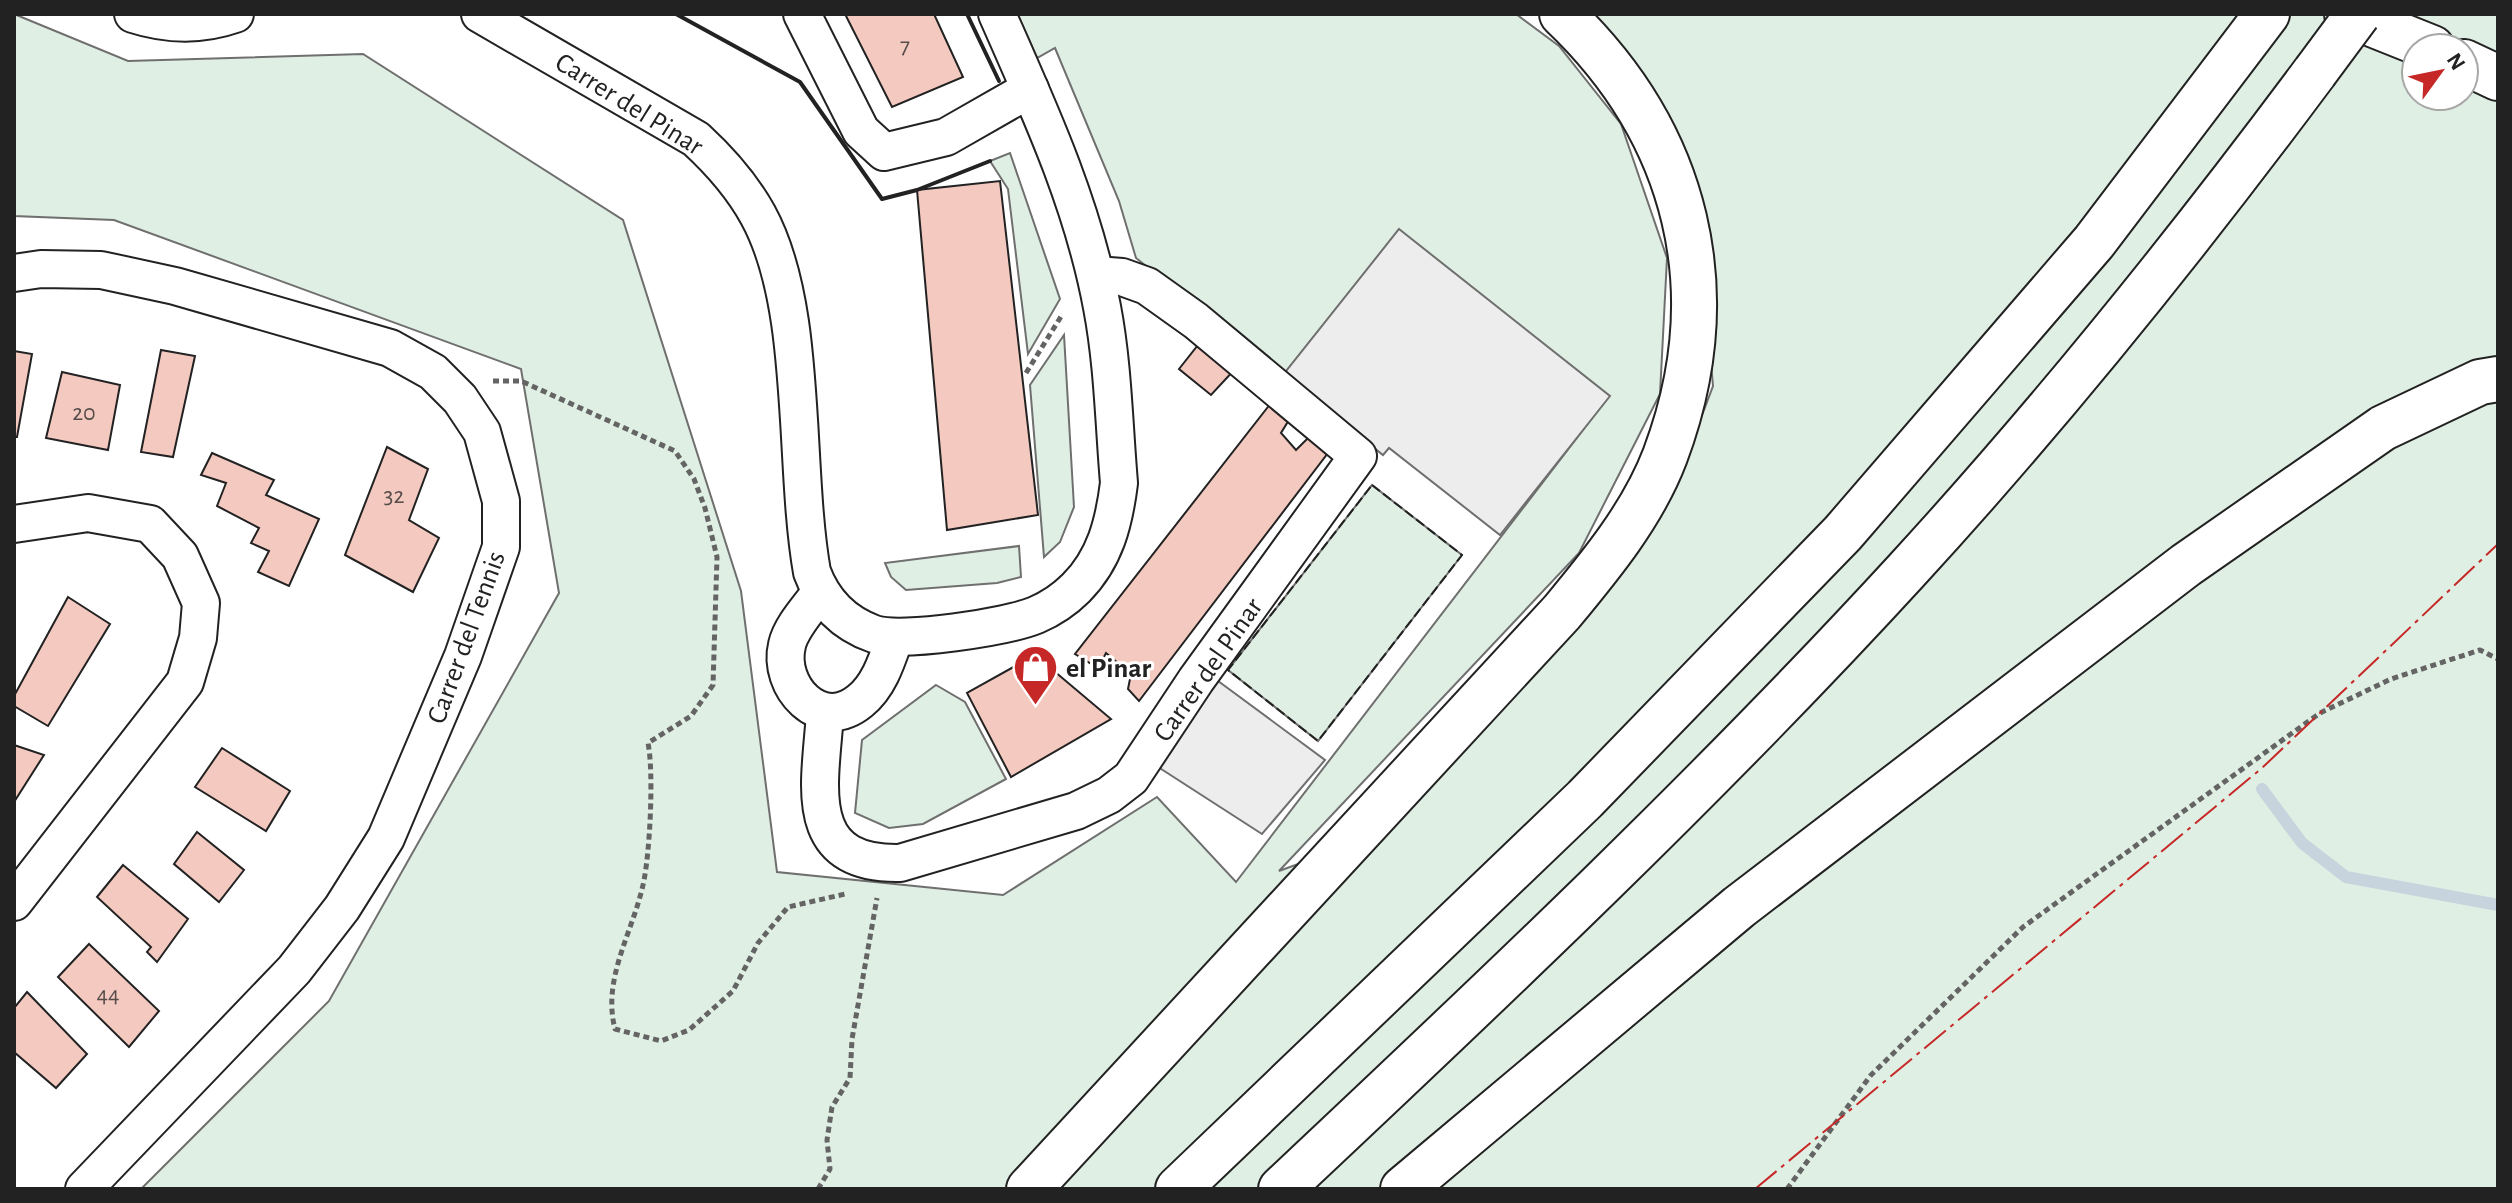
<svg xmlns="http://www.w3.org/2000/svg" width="2512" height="1203" viewBox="0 0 2512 1203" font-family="'Alegreya Sans',sans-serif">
  <rect width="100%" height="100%" fill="#fff"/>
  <!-- green -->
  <g fill="#e0efe3" stroke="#6f6f6f" stroke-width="2" fill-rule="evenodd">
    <path d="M14 14 128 61 363 54 623 220 741 591 777 872 1003 895 1157 797 1236 882 1609 396 1399 230 1283 375 1136 258 1119 201 1055 48 1037 58 1017 14H1516L1559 46 1621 124 1667 258 1660 394 1579 553 1279 871 1378 835 1682 468 1713 386 1697 198 1589 14H2498V1189H141L329 1001 559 593 521 369 114 220 14 216ZM2416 48H2464V96H2416Z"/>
    <polygon points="1010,153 1060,299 1028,354 1008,189 990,161"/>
    <polygon points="1064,335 1074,507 1060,542 1044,557 1030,385"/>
    <polygon points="1372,485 1462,555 1318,741 1228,670"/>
    <polygon points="1019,546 1021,577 997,583 906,590 891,577 885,563"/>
    <polygon points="936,685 965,702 1006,779 923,824 889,828 855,813 862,740"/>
  </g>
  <!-- parking -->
  <g fill="#ededed" stroke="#6f6f6f" stroke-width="2">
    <polygon points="1399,229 1610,396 1500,535 1389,448 1383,455 1283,375"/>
    <polygon points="1214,678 1325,760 1262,834 1155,765"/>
  </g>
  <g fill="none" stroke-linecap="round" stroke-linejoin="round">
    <!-- stream -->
    <polyline stroke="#c7d3dd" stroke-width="12" points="2262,789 2302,843 2346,877 2498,905"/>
  </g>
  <!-- building -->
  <g fill="#f3c9c0" stroke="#222" stroke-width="2">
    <polygon points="845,14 934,14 963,77 892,107"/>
    <polygon points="1000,181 1038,515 947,530 917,190"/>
    <polygon points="1202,340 1236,368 1211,395 1179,369"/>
    <polygon points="161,350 195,356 173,457 141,452"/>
    <polygon points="14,351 32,354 17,437 14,437"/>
    <polygon points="62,372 120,385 108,450 46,438"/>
    <polygon points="1271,403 1292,415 1281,433 1296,450 1311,435 1331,449 1139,701 1128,689 1131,674 1106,653 1098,668 1075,654"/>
    <polygon points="387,447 428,469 409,520 439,538 413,592 345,555"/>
    <polygon points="212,453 274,480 266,495 319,519 289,586 258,572 269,551 251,543 259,528 217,506 226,483 201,475"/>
    <polygon points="68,597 110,624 48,726 14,706 14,696"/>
    <polygon points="1035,655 1111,719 1011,777 967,693"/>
    <polygon points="14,745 44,755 14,802"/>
    <polygon points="222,748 290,791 266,831 195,787"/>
    <polygon points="197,832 244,870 219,902 174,864"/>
    <polygon points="123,865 188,919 157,962 147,952 151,947 97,897"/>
    <polygon points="89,944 159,1011 129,1047 58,977"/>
    <polygon points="27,992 87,1054 56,1088 14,1052 14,1008"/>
  </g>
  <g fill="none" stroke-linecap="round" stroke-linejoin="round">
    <defs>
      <g id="street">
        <path d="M133 14C167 25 201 26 235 14"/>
        <path d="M480 14 696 139C721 162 742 186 758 215 809 308 793 465 812 572 823 602 843 623 874 634 902 643 1007 627 1036 615 1050 609 1065 599 1076 588 1105 559 1114 523 1119 483 1114 425 1113 364 1102 307 1083 204 1039 109 997 14"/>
        <polyline points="802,14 861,131 884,152 946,137 1030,89"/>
        <polyline points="14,273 41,269 101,270 175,286 390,348 433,372 460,399 482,432 501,501 501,547 463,656 386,838 342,908 294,970 84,1189"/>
        <polyline points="14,524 88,513 150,524 180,556 201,603 198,638 185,682 14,902"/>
        <path d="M820 593C809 608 791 627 787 645 777 686 820 734 860 701 879 686 887 660 895 637"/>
        <path d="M825 714C820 785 800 865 900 863L1076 811 1109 795 1131 778 1196 680 1358 456 1196 321 1147 286 1122 277 1096 275"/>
      </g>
      <g id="secondary">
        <polyline points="2347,14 2432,48"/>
        <polyline points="2464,62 2498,78"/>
      </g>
      <g id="highway">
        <path d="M1029 1189 1562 612C1601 565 1643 514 1665 456 1727 291 1688 134 1562 14"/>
        <polyline points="1178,1189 1585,799 1843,533 2094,242 2267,14"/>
        <path d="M1281 1189C1495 988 1709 786 1907 570 2052 412 2187 244 2315 72"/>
        <polyline points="1403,1189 1739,907 2186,565 2383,428 2480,382 2498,379"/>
      </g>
    </defs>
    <!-- street casing -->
    <use href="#street" stroke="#222" stroke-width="40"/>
    <!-- secondary casing -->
    <use href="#secondary" stroke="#222" stroke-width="48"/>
    <!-- highway casing -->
    <use href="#highway" stroke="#222" stroke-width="48"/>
    <!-- path -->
    <g stroke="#646464" stroke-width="5" stroke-dasharray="6 4" stroke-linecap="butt">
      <polyline points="1026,373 1062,315"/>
      <path d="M493 381H521L675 451 694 479 705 508 717 557 713 685 691 716 648 743C654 772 650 855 643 885 632 934 602 979 615 1029L661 1041 689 1030 733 991 758 943 788 907 845 894"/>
      <polyline points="818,1189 830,1169 827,1140 832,1107 850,1078 852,1039 877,898"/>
      <polyline points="1787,1189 1871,1075 2023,927 2320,713 2391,679 2480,650 2498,659"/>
    </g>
    <!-- street -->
    <use href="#street" stroke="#fff" stroke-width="36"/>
    <!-- secondary -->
    <use href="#secondary" stroke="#fff" stroke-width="44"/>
    <!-- highway -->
    <use href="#highway" stroke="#fff" stroke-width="44"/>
    <defs>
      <polyline id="highway-bridge" points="2315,72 2358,14"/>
    </defs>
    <!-- highway-bridge casing -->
    <use href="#highway-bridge" stroke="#222" stroke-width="48" stroke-linecap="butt"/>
    <!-- highway-bridge -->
    <use href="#highway-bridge" stroke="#fff" stroke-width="44"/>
    <!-- fence -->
    <polygon stroke="#222" stroke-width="2" stroke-dasharray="10 4" stroke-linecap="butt" points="1372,485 1462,555 1318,741 1228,670"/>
    <!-- wall -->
    <g stroke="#222" stroke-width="4">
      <polyline points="676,14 800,82 882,199 917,190 990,161"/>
      <polyline points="967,14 999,81"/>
    </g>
    <!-- power -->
    <polyline stroke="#c62828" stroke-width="2" stroke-dasharray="28 6 4 6" stroke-linecap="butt" points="1755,1189 2262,768 2498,544"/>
  </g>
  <!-- icons -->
  <defs>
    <symbol id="shop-pin" viewBox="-11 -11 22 30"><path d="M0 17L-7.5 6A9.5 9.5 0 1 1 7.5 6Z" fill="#c62828" stroke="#fff"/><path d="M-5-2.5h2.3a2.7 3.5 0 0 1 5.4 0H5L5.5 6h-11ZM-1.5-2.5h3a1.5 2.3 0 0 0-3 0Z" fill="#fff"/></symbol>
  </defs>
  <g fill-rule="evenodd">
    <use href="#shop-pin" x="1010" y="642" width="51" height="69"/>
  </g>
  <g text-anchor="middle" stroke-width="6" stroke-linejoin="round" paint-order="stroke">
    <!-- number labels -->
    <g font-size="24" fill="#564c4a">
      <text x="905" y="53">7</text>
      <text x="84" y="420">20</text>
      <text x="394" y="503">32</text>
      <text x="108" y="1002">44</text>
    </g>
    <!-- street labels -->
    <g font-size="28" fill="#222" stroke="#fff">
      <text transform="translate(630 103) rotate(32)" y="10">Carrer del Pinar</text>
      <text transform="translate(465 637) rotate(-70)" y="10">Carrer del Tennis</text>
      <text transform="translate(1207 669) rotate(-55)" y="10">Carrer del Pinar</text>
    </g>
    <!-- poi labels -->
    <g font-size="28" font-weight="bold" fill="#222" stroke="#fff" text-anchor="start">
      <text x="1066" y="677">el Pinar</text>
    </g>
  </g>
  <!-- border -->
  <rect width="2512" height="1203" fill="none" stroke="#222222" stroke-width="32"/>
  <!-- north arrow -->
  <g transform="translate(2440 72) rotate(57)"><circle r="38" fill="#ffffff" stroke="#a7a7a7" stroke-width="2"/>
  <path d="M0-6L14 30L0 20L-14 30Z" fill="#c62828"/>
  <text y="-12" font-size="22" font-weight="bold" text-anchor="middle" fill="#222222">N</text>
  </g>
</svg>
